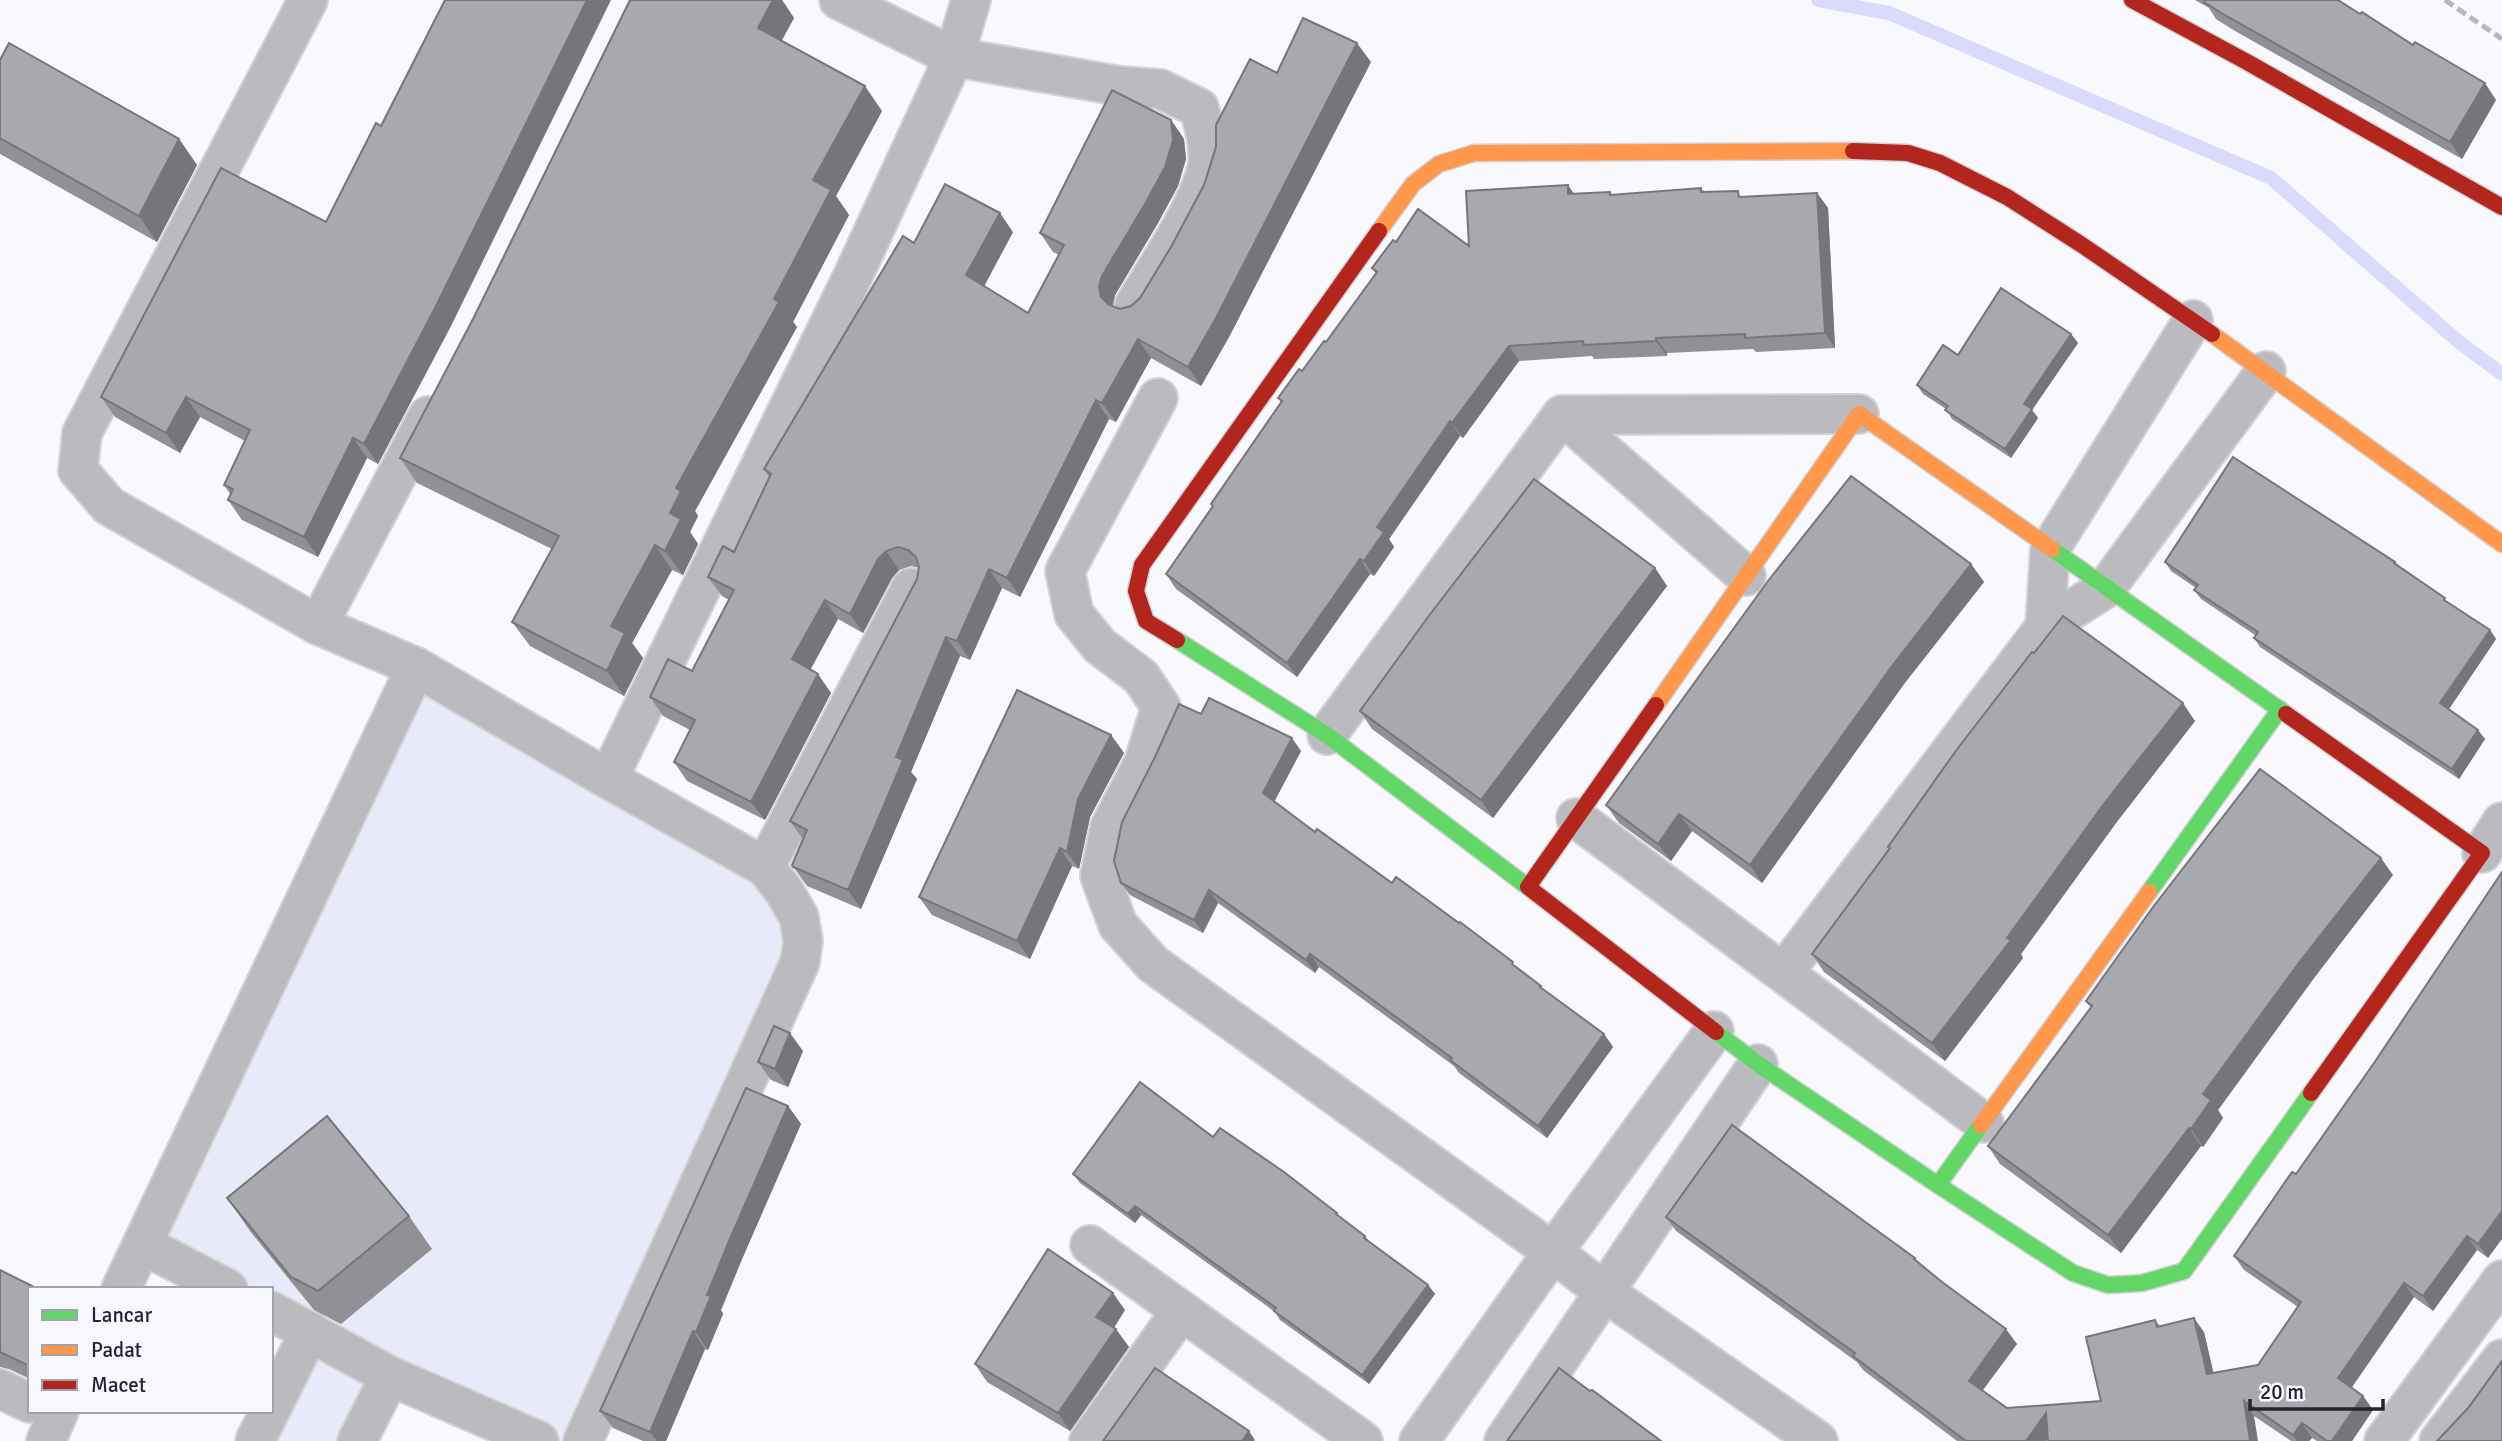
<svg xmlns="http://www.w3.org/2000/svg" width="2502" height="1441" viewBox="0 0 2502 1441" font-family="Signika,sans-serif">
  <rect width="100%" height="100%" fill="#f9f9fd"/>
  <!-- green -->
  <polygon fill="#e9eaf9" points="416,667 765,867 799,917 583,1441 539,1441 390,1376 357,1441 255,1441 310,1331 271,1311 271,1289 228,1289 143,1245"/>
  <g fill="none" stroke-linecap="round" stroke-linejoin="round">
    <!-- stream -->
    <polyline stroke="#dadbfc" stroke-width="14" points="1818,0 1889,13 2271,178 2459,342 2502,374"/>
    <defs>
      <g id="street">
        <polyline points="308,0 82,433 78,470 109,506 318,625 416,667 608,779 765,867 784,891 799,917 803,941 800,962 583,1441"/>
        <path d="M839 0 954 57 1120 86 1160 89 1199 108C1204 126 1209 142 1208 161 1205 198 1154 271 1134 306"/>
        <polyline points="1158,398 1065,571 1074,614 1100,646 1141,677 1161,707 1144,762 1110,827 1100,876 1118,925 1153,964 1553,1252 1603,1291 1818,1441"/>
        <polyline points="1562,415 1746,576"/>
        <polyline points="318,625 428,416"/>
        <polyline points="2045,627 2050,549 2193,320"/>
        <polyline points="1327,735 1562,415 1859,414"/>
        <polyline points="608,779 852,278 954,57 971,0"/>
        <polyline points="1576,818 1984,1123"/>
        <polyline points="2482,853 2502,822"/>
        <polyline points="765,867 911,588"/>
        <polyline points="1784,972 2045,627 2106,588 2266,371"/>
        <polyline points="143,1245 228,1289"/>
        <polyline points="1090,1245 1363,1441"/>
        <polyline points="121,1289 416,667"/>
        <polyline points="271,1311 390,1376 539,1441"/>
        <polyline points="0,1389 30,1403"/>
        <polyline points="271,1409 310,1331"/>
        <polyline points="46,1441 59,1411"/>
        <polyline points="255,1441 270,1411"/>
        <polyline points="357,1441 390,1376"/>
        <polyline points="1089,1441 1181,1311"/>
        <polyline points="1419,1441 1553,1252 1714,1031"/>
        <polyline points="1504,1441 1758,1064"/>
        <polyline points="2384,1441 2502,1280"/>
        <polyline points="2439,1441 2502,1359"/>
      </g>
      <g id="fast">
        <polyline points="2052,549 2286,714"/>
        <polyline points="1177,640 1327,735 1528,887"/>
        <polyline points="2149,892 2280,709"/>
        <polyline points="1716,1032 1758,1064 1938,1185"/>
        <polyline points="1981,1125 1938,1185 2073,1273 2108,1285 2142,1283 2184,1271 2311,1093"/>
      </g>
      <g id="slow">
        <polyline points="1379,231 1413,184 1439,164 1474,153 1853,151"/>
        <polyline points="2212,334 2502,544"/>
        <polyline points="1656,705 1859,414 2052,549"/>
        <polyline points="1981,1125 2149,892"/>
      </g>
      <g id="jam">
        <polyline points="2132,0 2247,62 2502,207"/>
        <polyline points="1853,151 1908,153 1940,163 2007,197 2082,245 2212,334"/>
        <polyline points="1177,640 1146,621 1136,591 1142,565 1379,231"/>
        <polyline points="1656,705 1528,887 1716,1032"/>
        <polyline points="2286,714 2482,853 2311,1093"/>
      </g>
    </defs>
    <!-- street casing -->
    <use href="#street" stroke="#d3d3d7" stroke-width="42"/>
    <!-- fast casing -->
    <use href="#fast" stroke="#d3d3d7" stroke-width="19"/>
    <!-- slow casing -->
    <use href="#slow" stroke="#d3d3d7" stroke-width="19"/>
    <!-- jam casing -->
    <use href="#jam" stroke="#d3d3d7" stroke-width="19"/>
    <!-- street -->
    <use href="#street" stroke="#bababf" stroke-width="38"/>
    <!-- fast -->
    <use href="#fast" stroke="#63d668" stroke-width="16"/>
    <!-- slow -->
    <use href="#slow" stroke="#ff974d" stroke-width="16"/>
    <!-- jam -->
    <use href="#jam" stroke="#b3261e" stroke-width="16"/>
    <!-- rail -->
    <polyline stroke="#b8b8bc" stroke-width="5" stroke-dasharray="10 5" stroke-linecap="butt" points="2445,0 2502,39"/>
  </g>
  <!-- wall -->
  <g fill="#909096">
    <polygon points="630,0 782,0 794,18 781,41 882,111 836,196 849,215 793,322 797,327 695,511 698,516 690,532 698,544 683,575 672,570 632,643 643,658 624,696 530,646 512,622 552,549 417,483 400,458 473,319"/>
    <polygon points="2195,0 2338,0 2496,100 2462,159 2235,31 2216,19 2209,8"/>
    <polygon points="0,60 179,139 197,165 157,242 0,154"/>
    <polygon points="1371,62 1229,337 1201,386 1151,358 1116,422 1109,419 1020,597 1002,588 970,660 960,656 911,772 917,779 861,909 807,886 792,865 803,839 790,821 917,579 919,568 911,566 899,570 892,578 863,633 838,619 810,669 831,693 765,820 687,781 674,762 690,730 663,716 650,697 692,671 729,600 722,596 708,577 734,552 769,477 764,469 914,243 1013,232 984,286 1028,313 1059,255 1053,252 1040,233 1171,120 1184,139 1186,159 1178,186 1158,223 1115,295 1113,307 1120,309 1131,306 1140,298 1277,73"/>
    <polygon points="1701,188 1704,192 1743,197 1817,193 1828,208 1835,348 1756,352 1753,349 1667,353 1667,356 1594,359 1592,356 1519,361 1463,438 1460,436 1389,539 1394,547 1374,576 1370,574 1297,677 1176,589 1166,574 1213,507 1211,504 1281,402 1278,398 1302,371 1326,342 1376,274 1372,268 1396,242 1469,246 1574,194 1610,192 1612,195"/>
    <polygon points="452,324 378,464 367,458 318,557 242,520 228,500 231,495 224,485 245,441 200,417 180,453 115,417 101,397"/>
    <polygon points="2071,334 2078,343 2032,410 2038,418 2011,458 1952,419 1946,409 1923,394 1917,385 1958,355"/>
    <polygon points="2165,562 2395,562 2399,566 2448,602 2490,630 2496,639 2449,709 2485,739 2459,779 2260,647 2254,638 2255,635 2201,599 2194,590 2196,588 2171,571"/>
    <polygon points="1971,564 1984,582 1904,684 1762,883 1692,831 1671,861 1619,823 1606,805"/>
    <polygon points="1655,568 1667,586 1493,818 1372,729 1360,711"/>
    <polygon points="1201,714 1301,751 1274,802 1315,832 1517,968 1545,991 1604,1034 1613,1047 1547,1138 1459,1073 1454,1066 1319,967 1315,973 1218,903 1203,933 1130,895 1121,883"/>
    <polygon points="2195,721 2116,823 2021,954 2023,958 1945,1061 1824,972 1812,954 1890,849"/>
    <polygon points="1111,735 1124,753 1090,817 1079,869 1072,866 1030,959 932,915 919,897"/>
    <polygon points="2393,875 2314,978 2218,1110 2223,1118 2203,1147 2201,1146 2121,1253 2000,1164 1988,1146 2091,1008 2086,1001"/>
    <polygon points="803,1051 788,1087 771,1080 758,1062"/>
    <polygon points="2374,1063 2488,1258 2477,1250 2433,1311 2414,1297 2351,1388 2363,1396 2373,1410 2352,1441 2317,1441 2312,1438 2309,1441 2291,1441 2254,1416 2048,1438 2046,1441 1957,1441 1863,1370 1857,1362 1676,1231 1666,1217 1915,1258 1919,1263 2017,1344 1983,1390 2007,1408 2101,1401 2155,1320 2160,1326 2204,1332 2213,1373 2258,1365 2298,1307 2244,1270 2234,1256 2296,1174"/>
    <polygon points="788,1106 801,1124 742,1259 721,1310 723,1314 708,1350 705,1349 666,1441 643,1441 613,1428 600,1411"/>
    <polygon points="1213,1137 1341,1218 1365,1236 1369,1241 1428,1285 1435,1294 1369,1384 1280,1320 1275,1312 1141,1215 1135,1223 1080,1183 1073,1174"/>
    <polygon points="227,1198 409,1216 432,1249 341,1324 314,1310 250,1231"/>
    <polygon points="0,1270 30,1289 30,1379 9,1369 0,1367"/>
    <polygon points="1125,1310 1114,1328 1129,1347 1070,1431 987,1382 975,1364"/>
  </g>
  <!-- shaded-wall -->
  <g fill="#76767a">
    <polygon points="587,0 611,0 452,324 378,464 364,444"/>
    <polygon points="773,0 782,0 794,18 775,53 758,28"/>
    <polygon points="1357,43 1371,62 1229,337 1201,386 1188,367"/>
    <polygon points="2485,83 2496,100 2462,159 2450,142"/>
    <polygon points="865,86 882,111 836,196 849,215 793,322 797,327 695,511 698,516 690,532 698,544 683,575 665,551 670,513 676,488 813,180"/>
    <polygon points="1171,120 1184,139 1186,159 1178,186 1158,223 1115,295 1112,305 1115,316 1101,297 1099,286 1102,276"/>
    <polygon points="179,139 197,165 157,242 139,216"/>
    <polygon points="1568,185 1578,200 1568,194"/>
    <polygon points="1817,193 1828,208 1835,348 1825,333"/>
    <polygon points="1000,213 1013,232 980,294 966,275"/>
    <polygon points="2071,334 2078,343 2032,410 2038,418 2011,458 2005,449 2024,404"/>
    <polygon points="1656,338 1667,353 1667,356 1656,341"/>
    <polygon points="1138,339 1151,358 1116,422 1102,403"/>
    <polygon points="1509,346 1519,361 1463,438 1452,423"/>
    <polygon points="186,397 200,417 180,453 166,433"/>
    <polygon points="1096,400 1109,419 1020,597 1007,578"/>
    <polygon points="1450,421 1460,436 1389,539 1394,547 1374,576 1364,561 1377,527"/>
    <polygon points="353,438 367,458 318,557 304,537"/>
    <polygon points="655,545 672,570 632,643 643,658 624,696 607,671 611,626"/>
    <polygon points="886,551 899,570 892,578 863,633 850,614 878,559"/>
    <polygon points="1360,559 1370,574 1297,677 1287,663"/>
    <polygon points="1971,564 1984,582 1904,684 1762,883 1750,865 1892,666"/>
    <polygon points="1655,568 1667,586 1493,818 1481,800"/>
    <polygon points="989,569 1002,588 970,660 957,641"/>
    <polygon points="825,600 838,619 806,678 792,659"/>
    <polygon points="2490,630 2496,639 2447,712 2440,703"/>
    <polygon points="946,637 960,656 911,772 917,779 861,909 848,890 896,757"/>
    <polygon points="818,674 831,693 765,820 751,802"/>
    <polygon points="2183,703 2195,721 2116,823 2021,954 2023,958 1945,1061 1932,1043 2103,805"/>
    <polygon points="2478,730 2485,739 2459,779 2452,769"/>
    <polygon points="1111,735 1124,753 1090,817 1079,869 1067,852 1078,799"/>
    <polygon points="1292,738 1301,751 1272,806 1263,793"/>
    <polygon points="1679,814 1692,831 1671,861 1658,844"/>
    <polygon points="1060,848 1072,866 1030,959 1017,941"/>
    <polygon points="2381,858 2393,875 2314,978 2218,1110 2223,1118 2203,1147 2191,1129 2203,1094 2301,960"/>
    <polygon points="1209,890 1218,903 1203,933 1194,920"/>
    <polygon points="1310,954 1319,967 1315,973 1306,960"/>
    <polygon points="790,1033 803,1051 788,1087 775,1069"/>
    <polygon points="1604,1034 1613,1047 1547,1138 1538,1126"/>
    <polygon points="788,1106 801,1124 742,1259 721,1310 723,1314 708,1350 696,1332 707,1295 729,1241"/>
    <polygon points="2189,1128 2201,1146 2121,1253 2108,1235"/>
    <polygon points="1135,1206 1141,1215 1135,1223 1128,1214"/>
    <polygon points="2502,1211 2502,1239 2488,1258 2478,1244"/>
    <polygon points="2467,1236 2477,1250 2433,1311 2423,1296"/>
    <polygon points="2404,1283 2414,1297 2348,1393 2338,1378"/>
    <polygon points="1428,1285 1435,1294 1369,1384 1362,1375"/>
    <polygon points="1113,1293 1125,1310 1109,1335 1096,1317"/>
    <polygon points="2194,1318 2204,1332 2217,1388 2207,1374"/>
    <polygon points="1116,1329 1129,1347 1070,1431 1058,1413"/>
    <polygon points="2006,1329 2017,1344 1979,1395 1969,1381"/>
    <polygon points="693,1331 705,1349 666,1441 657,1441 650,1432"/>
    <polygon points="2363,1396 2373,1410 2352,1441 2332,1441"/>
    <polygon points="2244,1401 2254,1416 2258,1441 2250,1441"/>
    <polygon points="2046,1413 2056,1428 2046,1441 2026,1441"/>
    <polygon points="2302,1423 2312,1438 2309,1441 2297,1441 2293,1435"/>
    <polygon points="1249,1431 1255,1440 1254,1441 1242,1441"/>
  </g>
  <!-- building -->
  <g fill="#a8a8af" stroke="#76767a" stroke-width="2">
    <polygon points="445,0 587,0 437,304 364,444 353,438 304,537 228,500 233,489 224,485 250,430 186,397 166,433 101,397 221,168 326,222 376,123 381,126"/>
    <polygon points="630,0 773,0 758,28 865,86 813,180 831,190 774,299 779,302 676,488 681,491 670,513 681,519 665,551 655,545 611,626 625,633 607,671 512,622 559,536 400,458 473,319"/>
    <polygon points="2205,0 2338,0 2360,14 2362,12 2413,45 2415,42 2485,83 2450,142 2223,14 2204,2"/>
    <polygon points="1303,18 1357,43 1216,318 1188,367 1138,339 1102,403 1096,400 1007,578 989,569 957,641 946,637 896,757 903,760 848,890 793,867 792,865 807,830 790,821 917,579 919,567 916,557 908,550 898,547 886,551 878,559 850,614 825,600 792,659 818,674 751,802 674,762 695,720 650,697 668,659 692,671 734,590 708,577 723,546 734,552 771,474 764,469 903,236 914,243 945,184 1000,213 966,275 1028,313 1064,245 1040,233 1112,90 1171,120 1173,140 1165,167 1145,204 1102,276 1099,286 1101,297 1109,305 1120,309 1131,306 1140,298 1171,247 1204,185 1216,147 1216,125 1250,59 1277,73"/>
    <polygon points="9,43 179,139 139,216 0,138 0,60"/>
    <polygon points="1568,185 1568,194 1610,192 1610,195 1701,188 1701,192 1738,191 1739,197 1817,193 1825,333 1745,338 1745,334 1656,338 1656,341 1584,345 1583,341 1509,346 1452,423 1450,421 1377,527 1384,532 1364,561 1360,559 1287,663 1166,574 1213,506 1211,504 1282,401 1278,398 1299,369 1302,371 1324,341 1326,342 1377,272 1372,268 1393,240 1396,242 1418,209 1469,246 1466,191"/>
    <polygon points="2001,288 2071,334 2024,404 2032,409 2005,449 1945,410 1948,406 1917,385 1943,345 1958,355"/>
    <polygon points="2233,457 2395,562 2394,563 2445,598 2444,600 2490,630 2440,703 2478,730 2452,769 2254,638 2258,632 2194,590 2198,585 2165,562"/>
    <polygon points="1851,476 1971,564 1892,666 1750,865 1679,814 1658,844 1606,805 1768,581"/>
    <polygon points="1534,479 1655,568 1481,800 1360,711 1428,617"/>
    <polygon points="2063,616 2183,703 2103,805 2007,938 2011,940 1932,1043 1812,954 1890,848 1888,847 1955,752 2032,652 2034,653"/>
    <polygon points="1017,690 1111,735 1078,799 1067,852 1060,848 1017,941 919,897"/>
    <polygon points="1209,698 1292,738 1263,793 1315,832 1317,829 1392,883 1396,877 1459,923 1460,922 1513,962 1512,964 1541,986 1540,987 1604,1034 1538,1126 1450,1060 1452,1058 1310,954 1306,960 1209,890 1194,920 1121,883 1114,861 1122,822 1154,759 1179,704 1201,714"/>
    <polygon points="2260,769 2381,858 2301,960 2203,1094 2211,1100 2191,1129 2189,1128 2108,1235 1988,1146 2092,1006 2086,1001 2153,907"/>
    <polygon points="2502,872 2502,1211 2478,1244 2467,1236 2423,1296 2404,1283 2338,1378 2363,1396 2332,1441 2327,1441 2302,1423 2293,1435 2244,1401 2250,1441 2048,1441 2046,1413 2026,1441 1966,1441 1853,1356 1855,1353 1666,1217 1732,1125 1915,1258 1914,1259 1942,1282 2006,1329 1969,1381 2007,1408 2101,1401 2086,1337 2155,1320 2157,1327 2194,1318 2207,1374 2258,1365 2301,1302 2234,1256 2292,1172 2296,1174 2374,1063"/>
    <polygon points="774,1026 790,1033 775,1069 758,1062"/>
    <polygon points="1140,1082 1213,1137 1220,1128 1284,1172 1337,1213 1336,1214 1365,1236 1364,1238 1428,1285 1362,1375 1274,1311 1276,1308 1135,1206 1128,1214 1073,1174"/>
    <polygon points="746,1088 788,1106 729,1241 707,1295 711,1296 696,1332 693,1331 650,1432 600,1411"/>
    <polygon points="327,1116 409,1216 318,1291 291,1277 227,1198"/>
    <polygon points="1048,1249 1113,1293 1096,1317 1116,1329 1058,1413 975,1364"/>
    <polygon points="0,1270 38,1289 30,1289 30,1360 27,1365 0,1352"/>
    <polygon points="2502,1361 2502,1441 2437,1441 2469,1407"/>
    <polygon points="1155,1368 1249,1431 1242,1441 1103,1441"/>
    <polygon points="1559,1368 1590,1391 1592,1390 1661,1441 1507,1441"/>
  </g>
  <!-- legend -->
  <rect x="28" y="1287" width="245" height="126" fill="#f7f8ff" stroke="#a2a3ac" stroke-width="2"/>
  <rect x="42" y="1310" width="35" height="10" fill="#63d668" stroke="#a2a3ac" stroke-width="2"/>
  <text x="91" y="1322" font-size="21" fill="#232430">Lancar</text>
  <rect x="42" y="1345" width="35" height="10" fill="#ff974d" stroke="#a2a3ac" stroke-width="2"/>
  <text x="91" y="1357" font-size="21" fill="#232430">Padat</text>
  <rect x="42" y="1380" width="35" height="10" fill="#b3261e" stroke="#a2a3ac" stroke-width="2"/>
  <text x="91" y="1392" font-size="21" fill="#232430">Macet</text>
  <!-- scale -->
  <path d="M2250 1399v10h133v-10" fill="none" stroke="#232430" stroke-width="3.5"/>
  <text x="2260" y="1399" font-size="21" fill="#232430" stroke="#f7f8ff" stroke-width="5" paint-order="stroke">20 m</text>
</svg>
